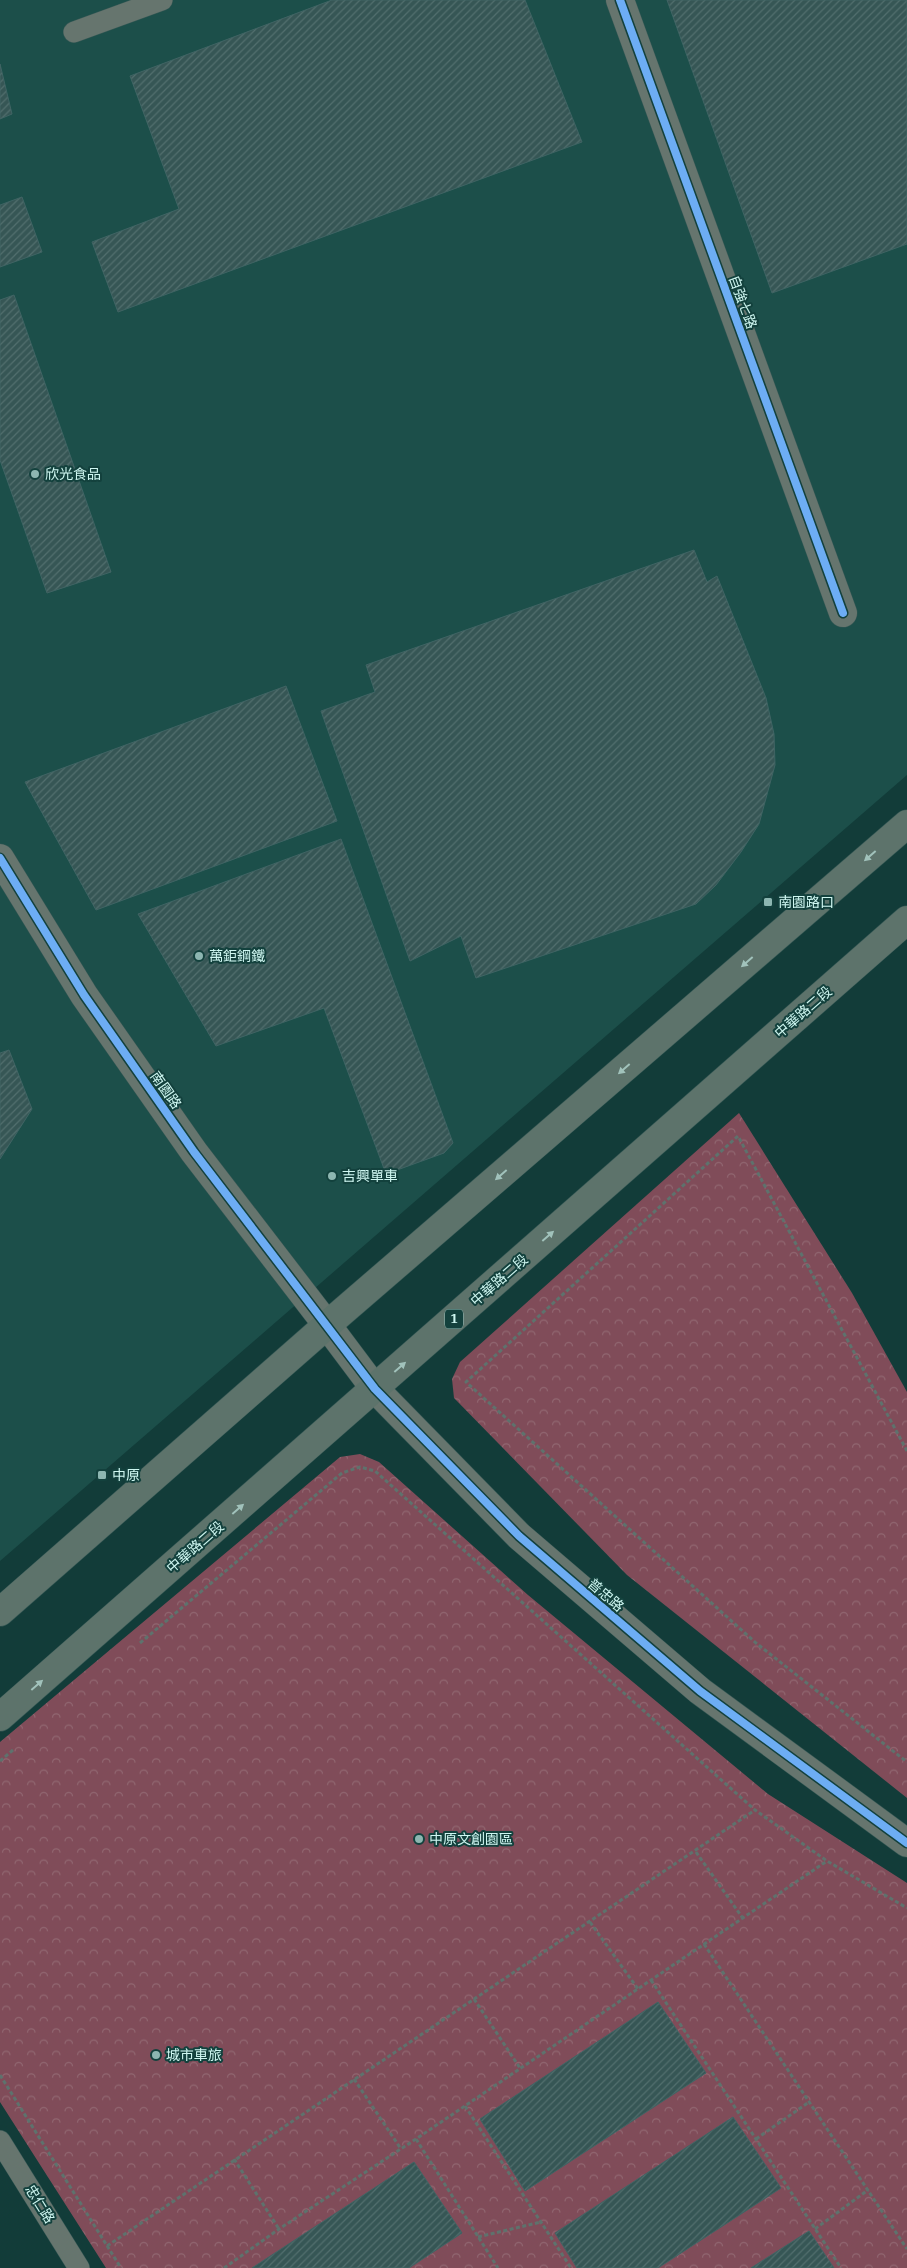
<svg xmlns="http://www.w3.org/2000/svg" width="907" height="2268" viewBox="0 0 907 2268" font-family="'IBM Plex Serif','Noto Sans TC',serif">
  <defs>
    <pattern id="park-crowns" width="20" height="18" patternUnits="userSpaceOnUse" patternTransform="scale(1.25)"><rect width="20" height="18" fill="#804c59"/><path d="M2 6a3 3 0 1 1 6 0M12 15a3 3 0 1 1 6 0" fill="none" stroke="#916771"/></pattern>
    <pattern id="building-hatch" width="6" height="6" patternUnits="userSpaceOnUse" patternTransform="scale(1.25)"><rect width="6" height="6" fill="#365655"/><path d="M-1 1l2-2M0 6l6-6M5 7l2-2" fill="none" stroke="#526f6e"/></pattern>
  </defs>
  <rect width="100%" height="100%" fill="#123c39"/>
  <!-- built -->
  <polygon fill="#1c4f4a" points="0,0 907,0 907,775 0,1561"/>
  <!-- park -->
  <g fill="url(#park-crowns)">
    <polygon points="739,1113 852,1293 907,1392 907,1798 627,1575 454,1398 452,1379 460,1362"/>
    <polygon points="360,1454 379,1462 528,1595 768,1794 907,1883 907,2268 106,2268 0,2102 0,1742 340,1457"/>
  </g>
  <!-- building -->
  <g fill="url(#building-hatch)" stroke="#406464">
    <polygon points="332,0 525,0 582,142 118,312 92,242 179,209 130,76"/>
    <polygon points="667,0 907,0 907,244 772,293"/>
    <polygon points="0,64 12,114 0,119"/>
    <polygon points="22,197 42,252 0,267 0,205"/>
    <polygon points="14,295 111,572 47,593 0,460 0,300"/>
    <polygon points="694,550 707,582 717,576 766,698 774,734 775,765 759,824 741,852 716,885 696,904 476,978 461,936 410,961 321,711 375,692 366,665"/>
    <polygon points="286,686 337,821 96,910 25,782"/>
    <polygon points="341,839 453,1143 444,1153 386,1174 324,1008 216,1046 138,914"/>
    <polygon points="9,1050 32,1109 0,1159 0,1053"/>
    <polygon points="658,2002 706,2073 525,2191 480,2119"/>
    <polygon points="733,2117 781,2188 658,2268 577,2268 555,2233"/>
    <polygon points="414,2162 462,2233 409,2268 252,2268"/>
    <polygon points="809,2231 834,2268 751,2268"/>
  </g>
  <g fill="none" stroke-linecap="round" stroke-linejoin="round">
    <defs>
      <g id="service">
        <polyline points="74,32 162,0"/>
        <polyline points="0,2141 79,2268"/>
      </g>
      <g id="minor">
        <polyline points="620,0 843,613"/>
        <polyline points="0,858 84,995 194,1152 327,1325"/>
      </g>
      <polyline id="tertiary" points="327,1325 375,1389 519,1536 700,1691 907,1843"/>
      <g id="primary">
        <polyline points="0,1612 327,1325 907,824"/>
        <polyline points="0,1717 907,920"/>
      </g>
    </defs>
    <!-- service casing -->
    <use href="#service" stroke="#345754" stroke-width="22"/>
    <!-- minor casing -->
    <use href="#minor" stroke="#345754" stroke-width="29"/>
    <!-- tertiary casing -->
    <use href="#tertiary" stroke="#345754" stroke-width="29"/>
    <!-- primary casing -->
    <use href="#primary" stroke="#345754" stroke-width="29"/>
    <!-- path -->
    <g stroke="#5e726d" stroke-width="3" stroke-dasharray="4 2.5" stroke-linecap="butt">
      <polyline points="907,1451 738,1136 466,1382 756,1643 907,1762"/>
      <polyline points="140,1643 342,1473 360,1467 375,1471 755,1810 827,1861 907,1908"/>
      <polyline points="0,1761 13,1750"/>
      <polyline points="696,1852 742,1917"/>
      <polyline points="590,1922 638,1989"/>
      <polyline points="704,1944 907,2249"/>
      <polyline points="651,1980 841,2268"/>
      <polyline points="474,1999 520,2068"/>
      <polyline points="0,2075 121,2268"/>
      <polyline points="354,2079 401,2149"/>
      <polyline points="465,2106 571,2268"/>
      <polyline points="416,2139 498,2268"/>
      <polyline points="756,2139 809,2102"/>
      <polyline points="234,2159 279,2229"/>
      <polyline points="815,2229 868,2190"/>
      <polyline points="478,2237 541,2222"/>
      <polyline points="107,2246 755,1810"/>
      <polyline points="224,2268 279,2229 416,2139 827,1861"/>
    </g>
    <!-- service -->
    <use href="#service" stroke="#66756e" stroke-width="21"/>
    <!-- minor -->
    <use href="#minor" stroke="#66756e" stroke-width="28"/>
    <!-- tertiary -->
    <use href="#tertiary" stroke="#66756e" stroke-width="28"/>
    <!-- primary -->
    <use href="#primary" stroke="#5d736b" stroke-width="28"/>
    <defs>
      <g id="cycleway">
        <polyline points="620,0 843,613"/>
        <polyline points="0,858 84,995 194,1152 375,1389 519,1536 700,1691 907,1843"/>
      </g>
    </defs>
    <!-- cycleway casing -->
    <use href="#cycleway" stroke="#13413d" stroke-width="11"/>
    <!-- cycleway -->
    <use href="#cycleway" stroke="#6dadf4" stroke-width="8"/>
  </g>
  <!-- one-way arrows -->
  <defs><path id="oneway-solid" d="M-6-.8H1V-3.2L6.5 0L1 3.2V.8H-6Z" transform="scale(1.25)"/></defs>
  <g fill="#a1c2bb">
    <use href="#oneway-solid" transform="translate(870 856) rotate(139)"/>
    <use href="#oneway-solid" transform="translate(747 962) rotate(139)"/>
    <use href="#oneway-solid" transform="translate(624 1069) rotate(139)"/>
    <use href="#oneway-solid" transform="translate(501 1175) rotate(139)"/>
    <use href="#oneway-solid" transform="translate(548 1236) rotate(-41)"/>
    <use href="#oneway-solid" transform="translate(400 1367) rotate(-41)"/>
    <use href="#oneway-solid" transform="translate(238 1509) rotate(-41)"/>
    <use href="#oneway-solid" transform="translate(37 1685) rotate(-41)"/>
  </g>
  <!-- markers -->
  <g fill="#8db6b1" stroke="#13413d" stroke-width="2">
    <circle cx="35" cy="474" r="5"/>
    <rect x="763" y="897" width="10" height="10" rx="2.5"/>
    <circle cx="199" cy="956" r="5"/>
    <circle cx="332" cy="1176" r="5"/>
    <rect x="97" y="1470" width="10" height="10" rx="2.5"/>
    <circle cx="419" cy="1839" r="5"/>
    <circle cx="156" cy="2055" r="5"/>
  </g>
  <g text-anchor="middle" stroke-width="4" stroke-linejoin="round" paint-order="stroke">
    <!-- shield labels -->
    <rect fill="#13413d" stroke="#97c0bb" stroke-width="1" x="445" y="1309.5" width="18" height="19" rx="4"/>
    <g font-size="12" font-weight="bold" fill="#cff7f1">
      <text x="454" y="1323">1</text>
    </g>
    <!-- street labels -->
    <g font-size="14" fill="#cff7f1" stroke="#13413d">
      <text transform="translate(743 302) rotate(70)" y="5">自強七路</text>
      <text transform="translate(803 1012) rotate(-41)" y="5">中華路二段</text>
      <text transform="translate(166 1090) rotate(55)" y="5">南園路</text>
      <text transform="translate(499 1280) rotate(-41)" y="5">中華路二段</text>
      <text transform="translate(195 1547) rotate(-41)" y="5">中華路二段</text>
      <text transform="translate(606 1595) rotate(41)" y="5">普忠路</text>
      <text transform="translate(40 2204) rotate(58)" y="5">忠仁路</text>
    </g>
    <!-- poi labels -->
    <g font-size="14" fill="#cff7f1" stroke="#13413d" text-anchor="start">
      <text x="45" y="479">欣光食品</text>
      <text x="778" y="907">南園路口</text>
      <text x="209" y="961">萬鉅鋼鐵</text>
      <text x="342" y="1181">吉興單車</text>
      <text x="112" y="1480">中原</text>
      <text x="429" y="1844">中原文創園區</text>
      <text x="166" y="2060">城市車旅</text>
    </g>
  </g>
</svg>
